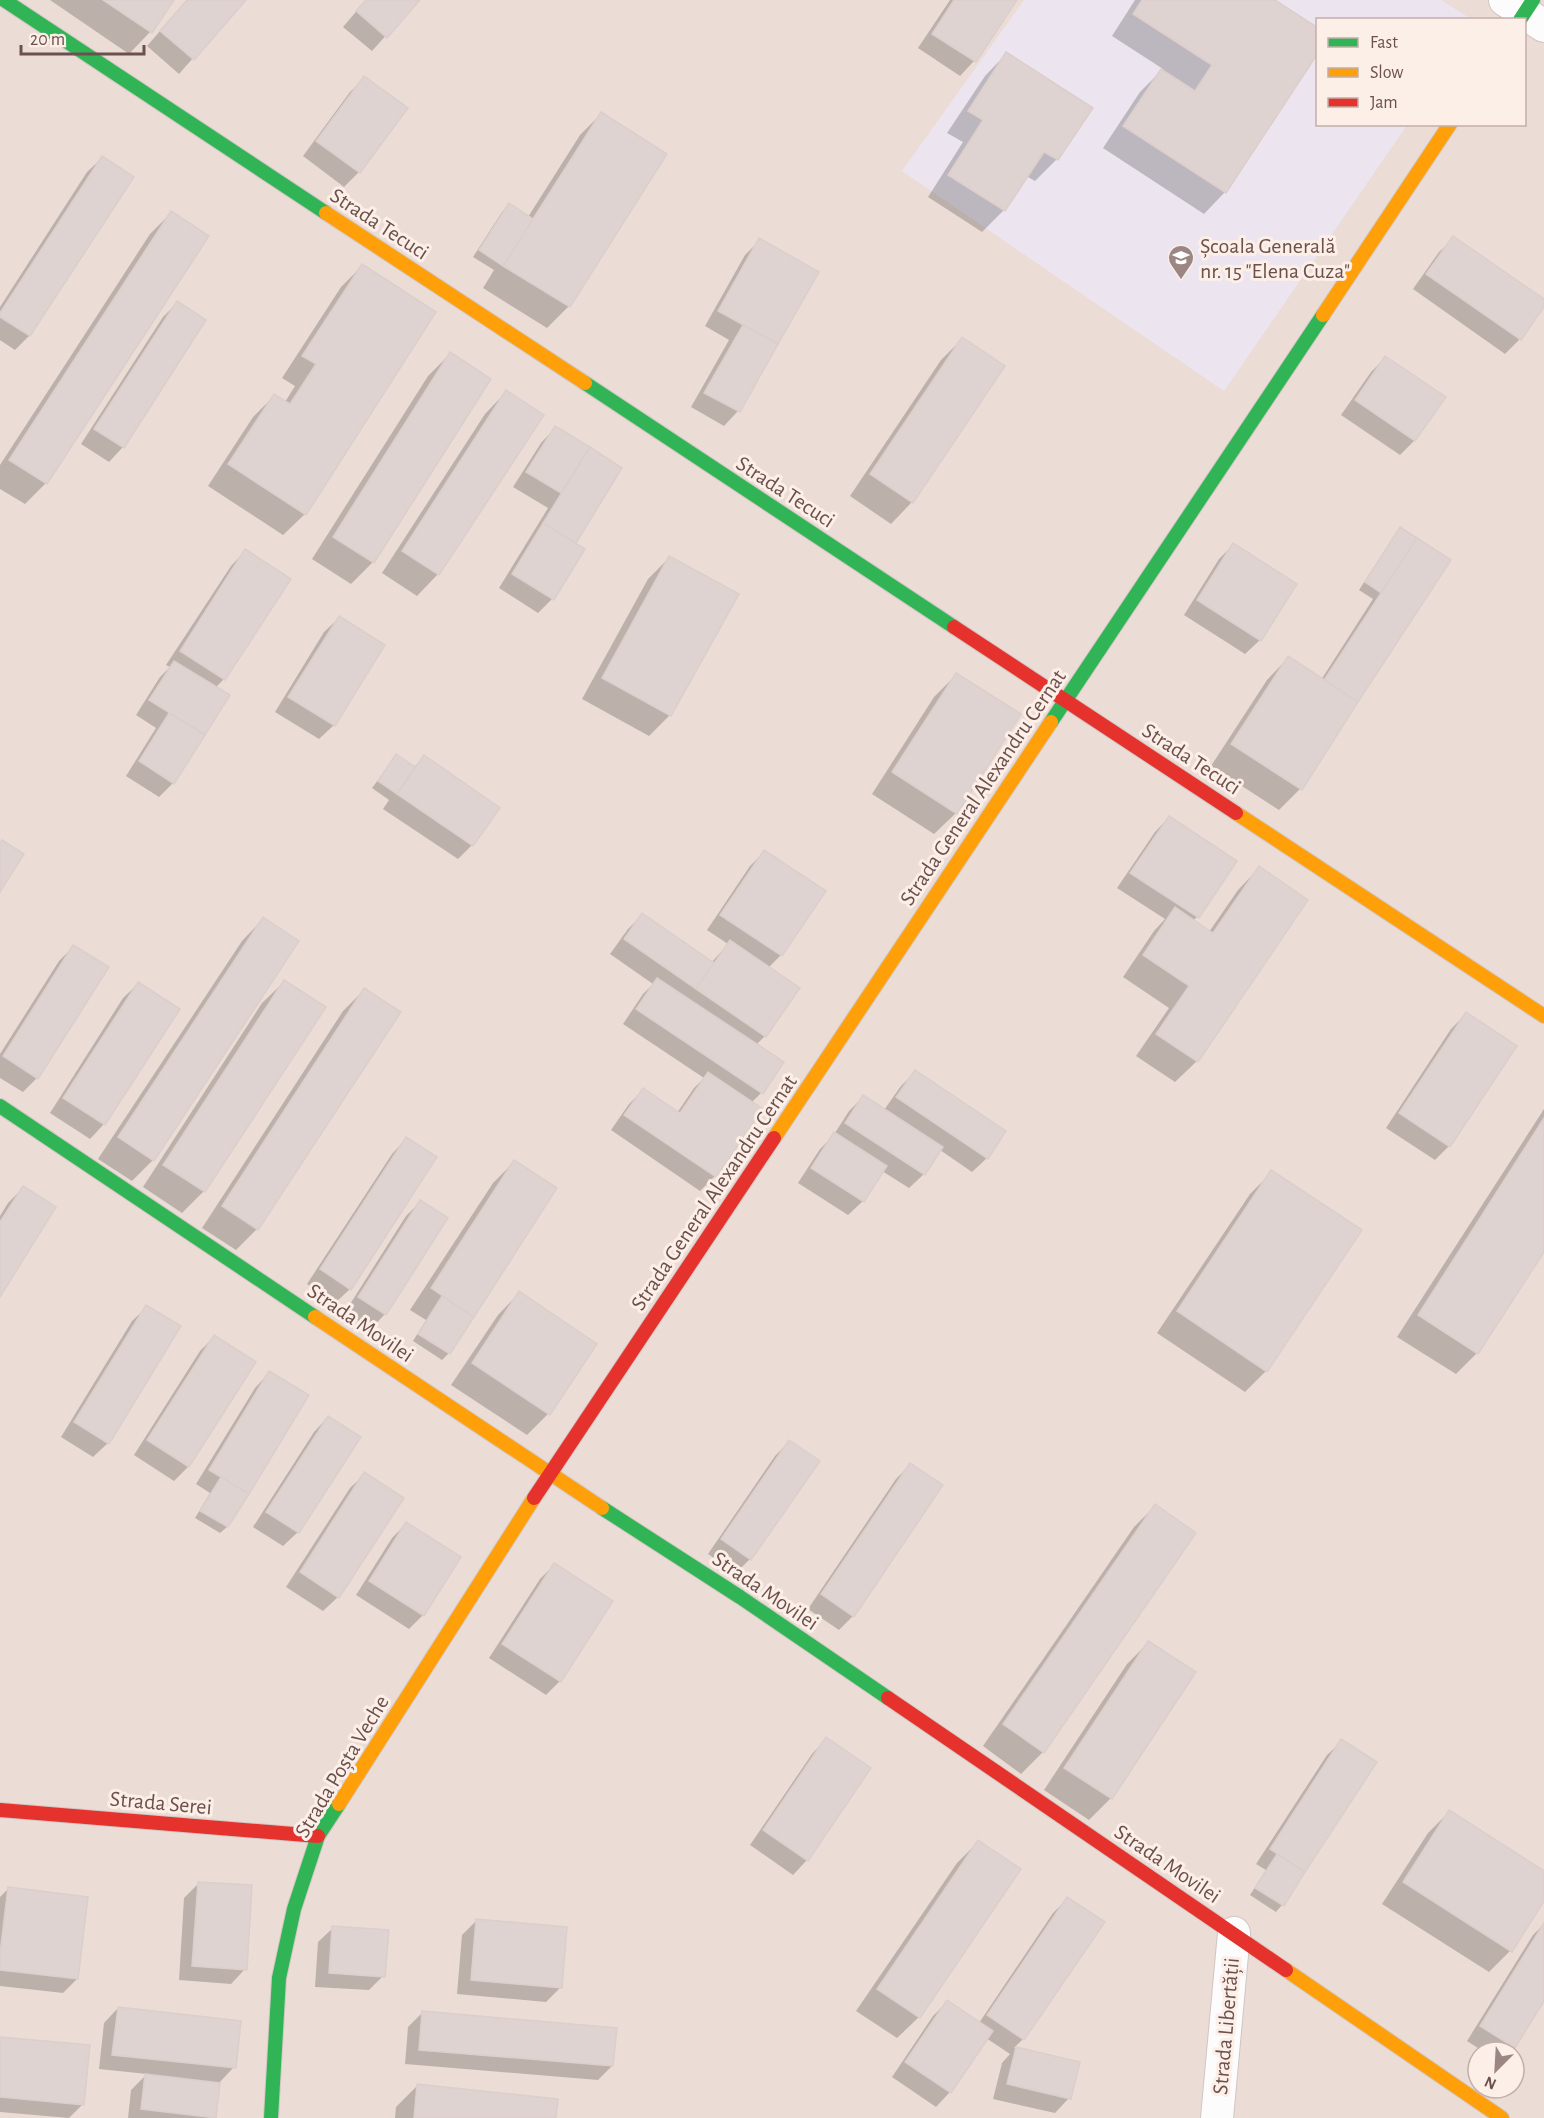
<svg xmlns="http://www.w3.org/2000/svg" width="1544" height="2118" viewBox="0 0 1544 2118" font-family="'Alegreya Sans',sans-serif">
  <rect width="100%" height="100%" fill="#f3ebe8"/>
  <!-- residential -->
  <path fill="#ecdcd6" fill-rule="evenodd" d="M0 0H1544V2118H0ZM1318 20H1524V124H1318ZM1478 2052H1514V2088H1478Z"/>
  <!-- education -->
  <polygon fill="#ece5ef" points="1024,0 1441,0 1471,19 1318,20 1318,124 1407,125 1224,391 902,171"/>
  <!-- shadow -->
  <g fill="#0003">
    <polygon points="50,0 172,0 150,32 129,54"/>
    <polygon points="187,0 244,0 179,74 147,46"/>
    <polygon points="366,0 418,0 372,51 343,27"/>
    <polygon points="950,0 1015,0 974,61 960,76 918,48"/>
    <polygon points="1135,0 1272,0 1225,192 1204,214 1103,148 1140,92 1163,69 1112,36"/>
    <polygon points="1006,54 1091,109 1057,159 1035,181 1026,176 1004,210 982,232 928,197 963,142 947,133 985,76"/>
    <polygon points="365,78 406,108 359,172 344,187 303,156 350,92"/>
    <polygon points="601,114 665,155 569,306 547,328 483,288 494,270 473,257 502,212 509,205 528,217 580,135"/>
    <polygon points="102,158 131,177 29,336 15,350 0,340 0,307 87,172"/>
    <polygon points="171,213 46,483 25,504 0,489 0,465 150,234"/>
    <polygon points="1454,238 1544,301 1544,305 1520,339 1505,354 1413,289 1439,252"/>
    <polygon points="760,240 816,273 738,411 724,426 691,407 729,340 705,326 745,255"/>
    <polygon points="362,266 305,514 283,535 208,486 253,417 274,396 285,402 295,386 282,378 341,287"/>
    <polygon points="177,303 123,447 109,462 81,444 163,317"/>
    <polygon points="962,339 912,502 891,524 850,496 941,360"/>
    <polygon points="450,354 489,379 373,562 351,584 312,559 428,376"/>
    <polygon points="1385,358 1444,397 1414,441 1400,455 1341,415 1371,372"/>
    <polygon points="506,392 438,574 417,596 382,573 485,414"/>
    <polygon points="555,428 620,468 574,544 552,599 538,613 499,588 548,508 513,487 541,443"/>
    <polygon points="1401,529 1449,560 1300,789 1279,810 1211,766 1267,680 1288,658 1321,680 1373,599 1359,590 1394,536"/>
    <polygon points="1233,545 1260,640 1245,654 1184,615 1219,559"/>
    <polygon points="245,551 224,679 215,688 228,696 173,783 159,797 126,776 156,728 136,715 160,677 170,667 166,665 231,566"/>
    <polygon points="670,557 670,715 649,736 582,699 648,579"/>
    <polygon points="339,618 334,725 319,739 275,712 324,632"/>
    <polygon points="956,675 956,813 934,834 872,794 934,697"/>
    <polygon points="396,756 413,768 424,757 472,845 458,859 383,809 389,800 372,788"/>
    <polygon points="1169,817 1197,917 1193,921 1209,932 1238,890 1259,868 1197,1061 1175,1082 1136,1056 1169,1008 1123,977 1154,931 1165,919 1117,888 1155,832"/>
    <polygon points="764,852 781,955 768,968 765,1036 756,1045 761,1093 751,1103 761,1109 715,1176 700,1191 611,1130 629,1104 643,1090 677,1113 694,1088 704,1078 623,1024 643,994 653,984 610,954 628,929 642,915 711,963 728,944 707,930 750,866"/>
    <polygon points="263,919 153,1160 132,1181 98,1159 242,941"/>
    <polygon points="73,947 37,1078 23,1092 0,1078 0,1054 59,961"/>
    <polygon points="284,982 324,1007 204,1191 182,1213 143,1187 262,1003"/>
    <polygon points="138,984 104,1124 90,1139 50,1113 123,998"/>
    <polygon points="364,990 257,1229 236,1250 202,1228 343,1011"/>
    <polygon points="1466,1014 1449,1146 1435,1160 1386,1128 1451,1029"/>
    <polygon points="915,1072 987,1158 972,1172 940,1150 924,1174 909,1188 882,1171 863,1201 848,1215 798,1183 820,1149 833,1136 849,1111 863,1097 884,1110 901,1086"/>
    <polygon points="1544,1109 1544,1249 1477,1353 1456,1374 1397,1337"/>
    <polygon points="406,1139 350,1289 335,1303 307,1284 392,1154"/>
    <polygon points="514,1162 555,1189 449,1353 442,1360 413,1341 426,1320 410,1310 493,1183"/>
    <polygon points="1272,1172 1266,1371 1245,1392 1157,1333 1250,1194"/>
    <polygon points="23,1188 0,1294 0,1216 8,1203"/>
    <polygon points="420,1202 385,1314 371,1329 345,1312 406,1216"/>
    <polygon points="519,1293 595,1344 548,1414 527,1435 451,1385 498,1315"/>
    <polygon points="147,1307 108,1443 93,1457 61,1437 132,1321"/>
    <polygon points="214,1337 254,1362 188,1467 174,1481 134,1455 200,1351"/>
    <polygon points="269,1373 306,1395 227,1527 220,1533 195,1518 210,1493 196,1484 255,1388"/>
    <polygon points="328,1417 298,1532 283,1546 253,1527 314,1432"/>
    <polygon points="789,1442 750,1559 736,1573 708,1554 775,1456"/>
    <polygon points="910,1465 853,1616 839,1630 808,1609 896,1479"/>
    <polygon points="365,1474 338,1597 323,1611 286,1587 350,1488"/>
    <polygon points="1155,1506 1194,1533 1043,1752 1021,1774 983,1746 1134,1527"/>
    <polygon points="406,1524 423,1615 409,1629 356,1595 392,1538"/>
    <polygon points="554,1565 560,1681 546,1695 489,1658 540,1579"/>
    <polygon points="1148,1643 1194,1672 1111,1798 1089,1820 1044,1790 1127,1664"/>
    <polygon points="826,1739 807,1860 793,1875 750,1845 812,1754"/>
    <polygon points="1342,1741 1375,1762 1282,1905 1276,1912 1250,1895 1266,1870 1256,1864 1327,1755"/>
    <polygon points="1449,1812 1544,1873 1544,1898 1510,1951 1489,1972 1382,1904 1428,1833"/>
    <polygon points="978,1842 919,2017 897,2038 856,2011 957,1863"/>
    <polygon points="199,1883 245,1969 231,1984 179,1980 184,1898"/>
    <polygon points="8,1889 77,1979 63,1993 0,1986 0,1897"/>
    <polygon points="1067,1899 1023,2039 1014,2048 1078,2063 1069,2098 1055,2113 993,2099 1002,2063 1010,2054 986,2038 950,2092 936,2107 892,2077 933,2016 947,2002 979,2023 1053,1913"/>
    <polygon points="476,1921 561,1987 546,2002 457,1994 462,1935"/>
    <polygon points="1544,1924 1544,1998 1508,2052 1484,2052 1467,2041 1533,1935"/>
    <polygon points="333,1928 383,1976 369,1990 315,1987 318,1942"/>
    <polygon points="118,2008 234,2067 219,2083 215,2118 128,2118 131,2090 147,2074 99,2069 104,2023"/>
    <polygon points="422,2013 612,2066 598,2080 405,2064 408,2027"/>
    <polygon points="0,2038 83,2104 69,2118 0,2112"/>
    <polygon points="417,2086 555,2118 395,2118 396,2107"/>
  </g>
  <!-- building -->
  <g fill="#dfd3d1" stroke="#dbcecb" stroke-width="1.5">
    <polygon points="103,0 174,0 152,33"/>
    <polygon points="187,0 246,0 194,60 160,31"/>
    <polygon points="366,0 420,0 387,38 356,11"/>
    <polygon points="954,0 1017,0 976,62 932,34"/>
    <polygon points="1142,0 1275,0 1318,28 1318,53 1226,193 1123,126 1161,69 1195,91 1212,65 1133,14"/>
    <polygon points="1006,52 1093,108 1058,160 1044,152 1005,211 948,175 983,120 968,111"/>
    <polygon points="364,76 408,108 360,173 316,141"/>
    <polygon points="601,112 667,154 570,307 503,266"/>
    <polygon points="102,156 134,177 30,336 0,317 0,313"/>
    <polygon points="509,203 533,219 503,266 479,250"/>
    <polygon points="171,211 209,236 47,484 9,460"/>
    <polygon points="1453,236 1544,299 1544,307 1521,340 1426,274"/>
    <polygon points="759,238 819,272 778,344 718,311"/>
    <polygon points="362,264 436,312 306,515 228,464 274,394 290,404 316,364 302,356"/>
    <polygon points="177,301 206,320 124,448 94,429"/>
    <polygon points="743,325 778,344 740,412 704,393"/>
    <polygon points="962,337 1005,366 913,503 870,474"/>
    <polygon points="450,352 491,379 374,563 333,537"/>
    <polygon points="1385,356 1446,397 1415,441 1355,400"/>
    <polygon points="506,390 544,415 439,575 402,551"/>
    <polygon points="555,426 590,447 561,493 526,472"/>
    <polygon points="590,447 622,468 576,543 543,523"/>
    <polygon points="543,523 585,549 554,600 512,574"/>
    <polygon points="1400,527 1417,538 1381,593 1365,582"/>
    <polygon points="1417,538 1451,560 1358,702 1324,680"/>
    <polygon points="1233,543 1297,584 1261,641 1197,600"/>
    <polygon points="245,549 291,579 225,680 180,651"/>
    <polygon points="669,556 739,594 671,716 602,678"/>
    <polygon points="339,616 385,645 335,726 288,697"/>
    <polygon points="1288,656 1358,702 1302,790 1231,744"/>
    <polygon points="174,661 230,695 205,735 149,700"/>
    <polygon points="956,673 1021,714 957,814 892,772"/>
    <polygon points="169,713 205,735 174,784 139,761"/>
    <polygon points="396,754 415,767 397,794 378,781"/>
    <polygon points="424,755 500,808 473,846 397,794"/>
    <polygon points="1169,816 1237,861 1199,918 1130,873"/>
    <polygon points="2,840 24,854 0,892 0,843"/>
    <polygon points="764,850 826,891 782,956 720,915"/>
    <polygon points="1259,866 1308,900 1198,1062 1156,1034 1189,986 1143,955 1175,907 1213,933"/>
    <polygon points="642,913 714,963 696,989 624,939"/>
    <polygon points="263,917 299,941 154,1161 118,1137"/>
    <polygon points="730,940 800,988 766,1037 696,989"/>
    <polygon points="73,945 109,967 38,1079 3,1056"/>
    <polygon points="657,978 784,1062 763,1094 636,1009"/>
    <polygon points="284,980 326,1007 205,1192 163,1165"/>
    <polygon points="138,982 180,1009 105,1125 63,1098"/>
    <polygon points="364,988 401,1012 258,1230 222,1206"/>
    <polygon points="1466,1012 1517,1046 1450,1147 1399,1113"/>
    <polygon points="915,1070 1006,1131 988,1159 896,1097"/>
    <polygon points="708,1072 763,1109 716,1177 624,1115 643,1088 680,1113"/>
    <polygon points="863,1095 943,1147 925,1175 845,1123"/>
    <polygon points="1544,1118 1544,1252 1478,1354 1418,1315"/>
    <polygon points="834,1132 887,1166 864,1202 811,1168"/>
    <polygon points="406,1137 437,1157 351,1290 320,1269"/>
    <polygon points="514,1160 557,1188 474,1317 431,1288"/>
    <polygon points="1271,1170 1362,1230 1267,1372 1177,1311"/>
    <polygon points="23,1186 56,1207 0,1297 0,1222"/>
    <polygon points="420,1200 448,1218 386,1315 358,1297"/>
    <polygon points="519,1291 597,1344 550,1415 472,1363"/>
    <polygon points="442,1296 474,1317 450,1354 418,1334"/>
    <polygon points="146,1305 181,1326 109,1444 74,1422"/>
    <polygon points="214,1335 256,1362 189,1467 147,1440"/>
    <polygon points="269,1371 309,1395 249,1494 209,1470"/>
    <polygon points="328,1416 361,1437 299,1533 266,1512"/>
    <polygon points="789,1440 820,1461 751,1560 721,1539"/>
    <polygon points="910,1463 943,1485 854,1617 821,1594"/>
    <polygon points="364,1472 404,1498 339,1598 300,1572"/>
    <polygon points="221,1477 249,1494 228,1527 200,1511"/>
    <polygon points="1155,1504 1196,1533 1044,1753 1003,1724"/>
    <polygon points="406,1522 461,1557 424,1616 369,1581"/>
    <polygon points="554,1563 613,1601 561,1682 502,1644"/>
    <polygon points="1148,1641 1196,1672 1112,1799 1064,1768"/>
    <polygon points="826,1737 871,1768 808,1861 763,1830"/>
    <polygon points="1341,1739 1377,1762 1305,1872 1270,1849"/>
    <polygon points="1449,1810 1544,1871 1544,1901 1512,1952 1403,1882"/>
    <polygon points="978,1840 1021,1869 920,2018 877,1989"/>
    <polygon points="1277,1854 1305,1872 1284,1906 1255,1888"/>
    <polygon points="198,1882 252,1885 247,1970 192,1966"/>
    <polygon points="8,1887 88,1897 78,1979 0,1970 0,1953"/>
    <polygon points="1067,1897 1105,1922 1024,2040 987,2015"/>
    <polygon points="476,1919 567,1927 562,1988 471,1980"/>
    <polygon points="1544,1923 1544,2001 1515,2048 1480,2026"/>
    <polygon points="332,1926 389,1930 385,1977 329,1973"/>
    <polygon points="947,2000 993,2031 951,2093 905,2062"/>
    <polygon points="118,2007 241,2021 236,2068 112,2055"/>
    <polygon points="422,2011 617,2028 613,2066 419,2050"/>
    <polygon points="0,2037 90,2045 84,2105 0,2097"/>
    <polygon points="1016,2047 1080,2062 1071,2099 1007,2084"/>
    <polygon points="145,2074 220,2083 216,2118 141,2109"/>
    <polygon points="417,2084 558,2099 556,2118 414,2118"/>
  </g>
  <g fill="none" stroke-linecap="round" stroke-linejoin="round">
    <defs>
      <g id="street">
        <polyline points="1505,0 1544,26"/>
        <polyline points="1217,2118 1234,1933"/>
      </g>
      <g id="fast">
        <polyline points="4,0 326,213"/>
        <polyline points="1520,20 1533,0"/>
        <polyline points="585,383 954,627"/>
        <polyline points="1051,722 1323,315"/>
        <polyline points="0,1106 315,1317"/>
        <polyline points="602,1508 740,1597 888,1698"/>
        <polyline points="271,2118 279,1978 294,1909 318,1836 339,1804"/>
      </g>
      <g id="slow">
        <polyline points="326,213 585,383"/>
        <polyline points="1323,315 1450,124"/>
        <polyline points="1236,813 1544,1016"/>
        <polyline points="774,1138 1051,722"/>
        <polyline points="315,1317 602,1508"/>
        <polyline points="339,1804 534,1498"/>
        <polyline points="1286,1970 1502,2118"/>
      </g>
      <g id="jam">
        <polyline points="954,627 1236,813"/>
        <polyline points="534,1498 774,1138"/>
        <polyline points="888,1698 1286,1970"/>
        <polyline points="0,1810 318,1836"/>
      </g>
    </defs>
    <!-- street casing -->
    <use href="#street" stroke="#d0c6c4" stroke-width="34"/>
    <!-- fast casing -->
    <use href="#fast" stroke="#d2c7c4" stroke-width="16"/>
    <!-- slow casing -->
    <use href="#slow" stroke="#d2c7c4" stroke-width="16"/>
    <!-- jam casing -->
    <use href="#jam" stroke="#d2c7c4" stroke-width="16"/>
    <!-- street -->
    <use href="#street" stroke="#fdfcfc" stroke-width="32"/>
    <!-- fast -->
    <use href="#fast" stroke="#30b455" stroke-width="14"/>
    <!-- slow -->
    <use href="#slow" stroke="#ff9f0a" stroke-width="14"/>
    <!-- jam -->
    <use href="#jam" stroke="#e5322d" stroke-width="14"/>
  </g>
  <!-- icons -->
  <defs>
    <symbol id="school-pin" viewBox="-11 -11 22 30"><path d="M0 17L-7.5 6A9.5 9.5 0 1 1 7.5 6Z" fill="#9b8683" stroke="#fcefe8"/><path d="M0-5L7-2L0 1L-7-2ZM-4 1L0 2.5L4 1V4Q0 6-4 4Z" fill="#fff"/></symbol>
  </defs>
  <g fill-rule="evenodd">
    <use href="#school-pin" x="1166" y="243" width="30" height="40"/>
  </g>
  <g text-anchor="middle" stroke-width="6" stroke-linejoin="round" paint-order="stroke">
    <!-- street labels -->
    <g font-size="22" fill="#6c504d" stroke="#fcefe8">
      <text transform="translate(380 223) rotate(33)" y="8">Strada Tecuci</text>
      <text transform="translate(786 491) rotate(33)" y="8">Strada Tecuci</text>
      <text transform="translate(1192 758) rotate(33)" y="8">Strada Tecuci</text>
      <text transform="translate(982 787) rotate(-56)" y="8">Strada General Alexandru Cernat</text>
      <text transform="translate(713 1192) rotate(-56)" y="8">Strada General Alexandru Cernat</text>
      <text transform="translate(361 1322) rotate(34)" y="8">Strada Movilei</text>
      <text transform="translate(766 1590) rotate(34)" y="8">Strada Movilei</text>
      <text transform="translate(341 1766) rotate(-59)" y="8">Strada Poșta Veche</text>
      <text transform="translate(161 1802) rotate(5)" y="8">Strada Serei</text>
      <text transform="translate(1168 1863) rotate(34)" y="8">Strada Movilei</text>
      <text transform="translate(1225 2026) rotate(-85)" y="8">Strada Libertății</text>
    </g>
    <!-- poi labels -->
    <g font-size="22" fill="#6c504d" stroke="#fcefe8" text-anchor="start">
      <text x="1200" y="253">Școala Generală<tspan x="1200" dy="25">nr. 15 "Elena Cuza"</tspan></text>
    </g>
  </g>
  <!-- legend -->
  <rect x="1316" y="18" width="210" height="108" fill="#fcefe8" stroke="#c2afaa" stroke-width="1.5"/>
  <rect x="1328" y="38" width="30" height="9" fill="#30b455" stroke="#c2afaa" stroke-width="1.5"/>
  <text x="1370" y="48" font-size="18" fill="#6c504d">Fast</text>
  <rect x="1328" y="68" width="30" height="9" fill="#ff9f0a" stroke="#c2afaa" stroke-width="1.5"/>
  <text x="1370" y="78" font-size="18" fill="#6c504d">Slow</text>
  <rect x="1328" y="98" width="30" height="9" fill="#e5322d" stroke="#c2afaa" stroke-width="1.5"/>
  <text x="1370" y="108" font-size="18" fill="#6c504d">Jam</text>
  <!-- north arrow -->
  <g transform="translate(1496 2070) rotate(204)"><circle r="28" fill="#fcefe8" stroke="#c2afaa" stroke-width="1.5"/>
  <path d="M0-4.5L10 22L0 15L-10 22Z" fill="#9b8683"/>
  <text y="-9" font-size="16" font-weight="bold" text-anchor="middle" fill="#6c504d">N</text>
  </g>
  <!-- scale -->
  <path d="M21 45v9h123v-9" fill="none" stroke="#6c504d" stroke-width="3"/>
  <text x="30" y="45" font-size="18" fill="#6c504d" stroke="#fcefe8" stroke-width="4.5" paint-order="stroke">20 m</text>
</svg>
